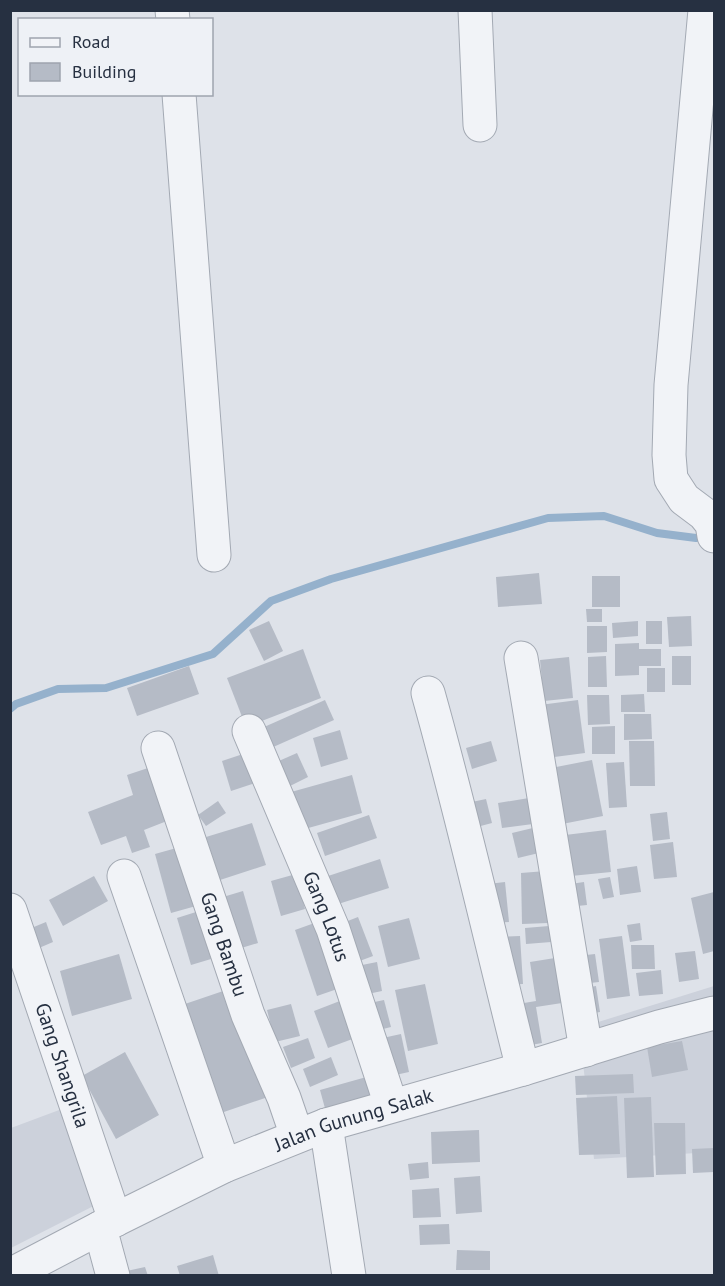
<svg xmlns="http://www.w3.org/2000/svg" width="725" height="1286" viewBox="0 0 725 1286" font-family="'PT Sans',sans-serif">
  <rect width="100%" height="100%" fill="#dee2e9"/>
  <!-- built -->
  <g fill="#ccd1db">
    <polygon points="714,986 714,1152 594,1159 579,1028"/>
    <polygon points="86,1100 121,1192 11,1248 11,1128"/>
  </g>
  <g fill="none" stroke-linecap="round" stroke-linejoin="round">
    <!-- stream -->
    <polyline stroke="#95b1cc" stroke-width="8" points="10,709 16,704 58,689 106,688 213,654 271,601 331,579 548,518 604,516 657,533 696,538"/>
  </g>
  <!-- building -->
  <g fill="#b5bbc6">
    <polygon points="539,573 542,604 498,607 496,577"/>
    <rect x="592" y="576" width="28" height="31"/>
    <polygon points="586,609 602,609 602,622 587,622"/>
    <polygon points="691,616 692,646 669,647 667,617"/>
    <polygon points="269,621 283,651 264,661 249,630"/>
    <polygon points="638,621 638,636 613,638 612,623"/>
    <rect x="646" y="621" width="16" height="23"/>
    <polygon points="587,626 607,626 607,652 587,653"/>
    <polygon points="639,643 639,649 661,649 661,666 639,666 639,675 615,676 615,644"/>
    <polygon points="303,649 321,698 246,727 227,678"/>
    <polygon points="606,656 607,687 588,687 588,657"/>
    <rect x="672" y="656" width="19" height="29"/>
    <polygon points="569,657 573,698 544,701 540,660"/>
    <polygon points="189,666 199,694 137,716 127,688"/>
    <rect x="647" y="668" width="18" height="24"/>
    <polygon points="644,694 645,712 621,712 621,695"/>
    <polygon points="587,695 609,695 610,724 588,725"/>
    <polygon points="325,700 334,720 262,752 253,732"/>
    <polygon points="578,700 585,753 539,759 532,706"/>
    <polygon points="624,714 651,714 652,739 624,740"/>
    <polygon points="615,726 615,754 592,754 592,727"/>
    <polygon points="340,730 348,759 321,767 313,738"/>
    <polygon points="491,741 497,761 472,769 466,748"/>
    <polygon points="629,741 654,741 655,786 630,786"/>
    <polygon points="249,752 258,782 231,791 222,761"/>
    <polygon points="297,753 308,777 284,789 272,764"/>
    <polygon points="592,760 603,816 557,825 546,769"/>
    <polygon points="624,762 627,807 609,808 606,763"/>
    <polygon points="148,768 172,819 144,830 150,847 132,853 126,836 101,845 88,812 133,795 127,775"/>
    <polygon points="352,775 362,813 294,832 284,794"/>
    <polygon points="529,798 533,824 502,828 498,803"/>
    <polygon points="486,799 492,823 473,828 467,803"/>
    <polygon points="218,801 226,813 206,826 198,815"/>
    <polygon points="667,812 670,839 653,841 650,814"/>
    <polygon points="369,815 377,838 325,856 317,833"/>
    <polygon points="252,823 266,865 220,880 206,837"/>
    <polygon points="537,827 543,852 518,858 512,833"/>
    <polygon points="606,830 611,872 561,877 557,836"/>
    <polygon points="673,842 677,877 654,879 650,845"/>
    <polygon points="180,847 196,906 171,913 155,854"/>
    <polygon points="380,859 389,888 335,905 325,877"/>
    <polygon points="637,866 641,892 620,895 617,869"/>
    <polygon points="546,871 548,923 522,924 521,873"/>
    <polygon points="296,874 305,909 281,916 271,881"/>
    <polygon points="94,876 108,901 63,926 49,900"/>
    <polygon points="610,877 614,897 603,899 598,879"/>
    <polygon points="505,882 509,922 492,923 488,884"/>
    <polygon points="584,882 587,905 567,907 564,885"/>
    <polygon points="243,891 258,943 238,949 223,897"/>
    <polygon points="714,892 714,951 703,954 691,898"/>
    <polygon points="196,912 211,959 191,965 177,918"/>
    <polygon points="358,917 373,956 349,965 335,926"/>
    <polygon points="409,918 420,959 388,967 378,926"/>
    <polygon points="320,921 343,987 317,996 295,930"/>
    <polygon points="46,922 53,942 32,951 24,931"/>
    <polygon points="640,923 642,940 630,942 627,925"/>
    <polygon points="549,926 551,942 526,944 525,928"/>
    <polygon points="520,936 523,984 504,985 500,937"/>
    <polygon points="622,936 630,996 607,999 599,939"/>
    <polygon points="631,945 654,945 655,969 632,969"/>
    <polygon points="695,951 699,979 679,982 675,953"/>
    <polygon points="119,954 132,999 72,1016 60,971"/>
    <polygon points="595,954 599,982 581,984 577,956"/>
    <polygon points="555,958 562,1003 536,1007 542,1043 520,1047 512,1005 536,1001 530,962"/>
    <polygon points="377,962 382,991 358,996 352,967"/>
    <polygon points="661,970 663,994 639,996 636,973"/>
    <polygon points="425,984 438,1044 408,1051 395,990"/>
    <polygon points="596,986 600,1012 582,1015 578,989"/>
    <polygon points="235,987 271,1096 218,1114 182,1005"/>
    <polygon points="345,999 358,1037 328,1048 314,1011"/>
    <polygon points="384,1000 391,1027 371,1032 365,1004"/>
    <polygon points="291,1004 300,1036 275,1042 267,1010"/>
    <polygon points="401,1034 409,1072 386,1077 378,1039"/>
    <polygon points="308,1038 315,1058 291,1068 283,1047"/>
    <polygon points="682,1041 688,1070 652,1077 647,1047"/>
    <polygon points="125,1052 159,1115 116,1139 82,1076"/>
    <polygon points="331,1057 338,1075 310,1087 303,1069"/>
    <polygon points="633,1074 634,1093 576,1095 575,1076"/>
    <polygon points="370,1076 376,1098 326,1112 320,1090"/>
    <polygon points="617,1096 620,1154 579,1155 576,1098"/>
    <polygon points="651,1097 654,1177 627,1178 624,1098"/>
    <polygon points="654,1123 685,1123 686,1174 656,1175"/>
    <polygon points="479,1130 480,1162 432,1164 431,1132"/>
    <polygon points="714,1148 714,1172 693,1173 692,1149"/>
    <polygon points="428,1162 429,1178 410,1180 408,1164"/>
    <polygon points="480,1176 482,1212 456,1214 454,1178"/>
    <polygon points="439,1188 441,1217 413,1218 412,1190"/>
    <polygon points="449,1224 450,1244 420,1245 419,1225"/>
    <polygon points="457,1250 490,1251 490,1270 456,1270"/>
    <polygon points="213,1255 219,1276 180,1276 177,1266"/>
    <polygon points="145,1267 148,1276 123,1276 122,1272"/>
  </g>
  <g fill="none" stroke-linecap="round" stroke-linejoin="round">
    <defs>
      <g id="minor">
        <polyline points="172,10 173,20"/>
        <polyline points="475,10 480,125"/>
        <polyline points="705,10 671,385 669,455 671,479 684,499 704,514 712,524 714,536"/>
        <polyline points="179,94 214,555"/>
        <polyline points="521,658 586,1050"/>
        <path d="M428 693C463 817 491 943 523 1069"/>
        <path id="s1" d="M249 731 333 929 391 1105"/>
        <path id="s2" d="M158 748 248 1015 284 1098 297 1136"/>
        <polyline points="124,876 224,1166"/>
        <path id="s3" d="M10 910 115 1220"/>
        <polyline points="326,1125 349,1276"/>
        <polyline points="100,1228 113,1276"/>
        <path id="s4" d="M10 1275 115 1220 224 1166 326 1125 523 1069 659 1027 714 1013"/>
      </g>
    </defs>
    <!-- minor casing -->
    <use href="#minor" stroke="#a3a9b3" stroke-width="35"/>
    <!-- minor -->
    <use href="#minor" stroke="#f1f3f7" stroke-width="33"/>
  </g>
  <g text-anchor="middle" stroke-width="6" stroke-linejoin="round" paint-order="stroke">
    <!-- street labels -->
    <g font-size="20" fill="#263041" stroke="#eef1f6">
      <text dy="7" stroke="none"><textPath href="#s1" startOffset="201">Gang Lotus</textPath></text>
      <text dy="7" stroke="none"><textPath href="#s2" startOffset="207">Gang Bambu</textPath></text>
      <text dy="7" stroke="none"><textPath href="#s3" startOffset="164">Gang Shangrila</textPath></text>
      <text dy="7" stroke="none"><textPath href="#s4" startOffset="378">Jalan Gunung Salak</textPath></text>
    </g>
  </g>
  <!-- border -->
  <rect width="725" height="1286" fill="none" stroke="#263041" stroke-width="24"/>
  <!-- legend -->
  <rect x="18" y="18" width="195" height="78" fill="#eef1f6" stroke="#9ea4ae" stroke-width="1.5"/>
  <rect x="30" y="38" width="30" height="9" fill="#f1f3f7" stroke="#9ea4ae" stroke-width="1.5"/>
  <text x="72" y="48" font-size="18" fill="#263041">Road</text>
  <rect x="30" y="63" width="30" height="18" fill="#b5bbc6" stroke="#9ea4ae" stroke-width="1.5"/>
  <text x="72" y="78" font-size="18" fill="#263041">Building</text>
</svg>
